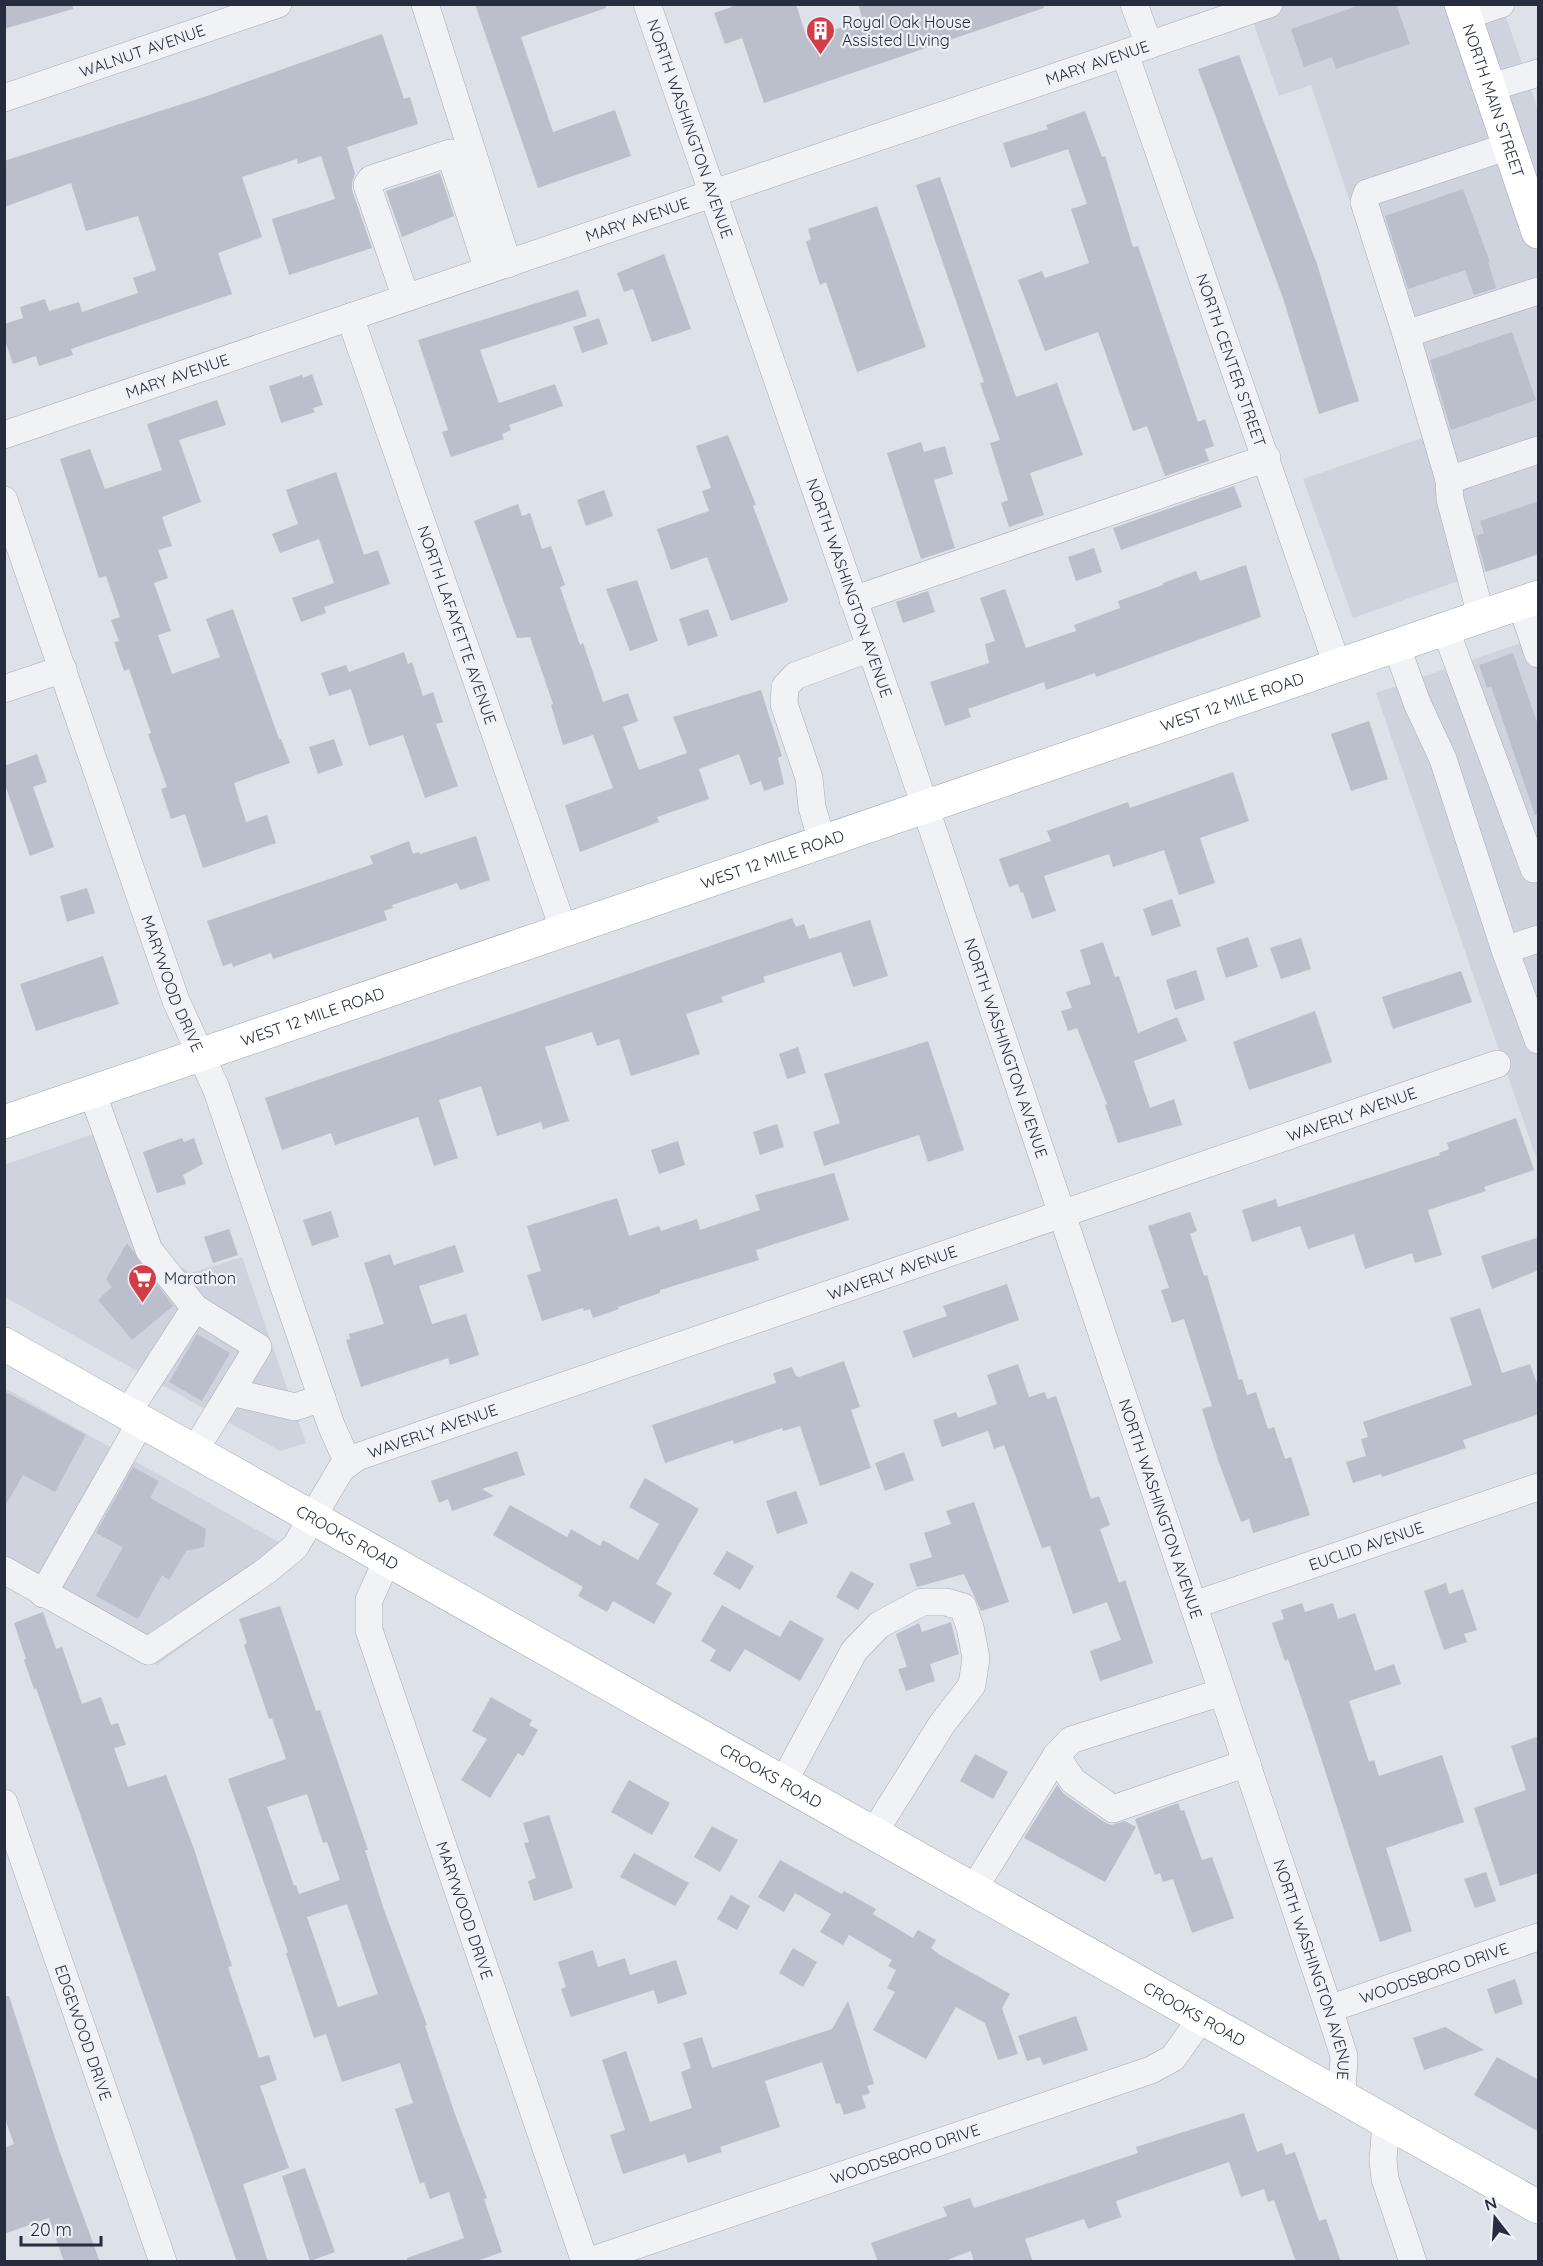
<svg xmlns="http://www.w3.org/2000/svg" width="1543" height="2266" viewBox="0 0 1543 2266" font-family="Quicksand,sans-serif">
  <rect width="100%" height="100%" fill="#dde1e8"/>
  <!-- built -->
  <g fill="#cfd3dd">
    <polygon points="1247,5 1502,5 1538,110 1538,553 1353,618 1303,479 1428,436 1311,85 1279,96"/>
    <polygon points="1538,637 1538,1163 1376,693"/>
    <polygon points="117,1126 168,1259 191,1273 242,1257 306,1443 280,1451 5,1297 4,1165"/>
    <polygon points="5,1388 305,1557 157,1665 5,1578"/>
  </g>
  <!-- building -->
  <g fill="#bbbfcb" fill-rule="evenodd">
    <polygon points="4,4 72,4 73,9 4,29"/>
    <polygon points="475,4 605,4 606,8 521,37 553,132 615,110 631,156 538,188"/>
    <polygon points="740,4 796,4 807,39 863,20 858,4 1043,4 1044,8 764,103 742,38 725,44 714,13"/>
    <polygon points="1363,4 1396,4 1410,44 1336,69 1332,57 1304,67 1291,29"/>
    <polygon points="382,34 404,99 410,97 418,124 347,147 355,174 352,182 352,190 372,248 289,275 272,219 335,199 321,156 298,164 297,159 242,177 262,237 218,253 232,294 71,349 73,355 39,366 36,356 13,364 4,338 4,324 23,318 20,307 45,299 49,311 79,302 82,312 138,293 133,278 156,270 138,216 86,231 71,183 4,207 4,161 204,97"/>
    <polygon points="1239,55 1317,264 1359,401 1319,414 1283,298 1198,69"/>
    <polygon points="1085,111 1102,157 1105,156 1133,247 1138,246 1198,422 1205,419 1214,446 1205,449 1209,461 1165,476 1147,426 1133,431 1098,332 1045,351 1018,280 1042,271 1045,278 1089,263 1071,209 1087,204 1068,149 1011,168 1003,143 1048,129 1046,125"/>
    <polygon points="440,173 454,216 402,237 386,191"/>
    <polygon points="940,177 1016,397 1057,383 1083,455 1030,473 1044,515 1009,527 1001,503 1008,500 990,443 1000,440 980,383 984,382 916,185"/>
    <polygon points="1463,189 1490,262 1488,262 1496,288 1474,295 1465,270 1408,289 1385,216"/>
    <polygon points="877,206 926,347 857,372 826,282 820,285 806,242 811,239 808,229"/>
    <polygon points="664,254 691,329 652,342 633,289 624,292 617,273"/>
    <polygon points="578,290 587,316 480,350 499,403 555,384 563,406 509,425 511,430 502,434 504,439 451,457 442,432 448,430 418,340"/>
    <polygon points="599,318 608,344 582,353 573,327"/>
    <polygon points="1512,332 1536,400 1451,430 1430,360"/>
    <polygon points="312,374 323,405 313,408 315,412 281,423 269,386 302,375 303,378"/>
    <polygon points="217,400 226,425 179,440 201,502 162,517 172,546 158,550 168,578 154,583 171,631 158,635 172,674 220,657 206,619 233,609 279,739 281,739 290,763 234,783 246,822 267,815 276,843 203,868 185,814 171,819 161,789 167,787 148,734 151,733 129,669 124,671 114,642 119,641 111,620 120,617 106,576 99,578 60,459 90,449 105,489 162,470 147,424"/>
    <polygon points="728,435 756,505 753,506 788,599 787,602 731,621 707,557 671,570 657,529 709,511 702,491 711,488 696,446"/>
    <polygon points="921,442 924,452 945,446 953,474 934,480 955,548 921,559 887,453"/>
    <polygon points="336,472 364,555 378,550 390,584 324,607 326,613 301,622 292,598 334,583 319,539 280,553 272,534 298,524 286,490"/>
    <polygon points="1234,486 1242,507 1121,550 1113,528"/>
    <polygon points="604,490 613,516 586,526 577,500"/>
    <polygon points="1539,501 1539,554 1486,572 1476,536 1484,533 1480,521"/>
    <polygon points="518,504 522,516 530,513 542,549 551,546 565,585 560,587 580,645 583,643 603,702 628,693 638,721 623,727 639,770 687,753 673,717 761,690 782,756 778,758 784,784 764,791 761,781 750,785 739,754 699,769 709,799 657,817 659,822 580,852 565,805 613,788 593,735 563,745 551,705 553,704 530,637 517,638 474,521"/>
    <polygon points="1094,548 1102,572 1076,581 1068,557"/>
    <polygon points="1246,565 1261,617 1096,677 1095,673 1046,690 1044,682 968,709 971,717 945,726 930,682 989,663 985,644 995,641 980,598 1005,589 1026,648 1076,631 1074,625 1120,608 1118,601 1163,585 1163,583 1196,571 1200,581"/>
    <polygon points="637,580 658,641 630,651 606,589"/>
    <polygon points="928,591 935,612 903,623 896,602"/>
    <polygon points="708,609 718,636 688,646 679,619"/>
    <polygon points="404,652 408,664 412,662 423,696 433,692 443,722 436,724 458,786 425,798 403,735 369,746 351,689 329,696 321,673 346,665 349,672"/>
    <polygon points="1513,653 1539,728 1539,815 1535,815 1491,686 1487,688 1479,665"/>
    <polygon points="1369,721 1388,779 1351,791 1331,734"/>
    <polygon points="334,739 343,765 318,774 309,747"/>
    <polygon points="37,754 47,782 33,787 54,847 30,856 4,782 4,766"/>
    <polygon points="1233,772 1249,821 1200,838 1215,883 1179,895 1164,850 1113,867 1109,854 1044,876 1056,911 1032,919 1023,892 1021,893 1018,884 1009,887 999,859 1051,841 1047,831 1128,802 1130,808"/>
    <polygon points="476,836 490,880 460,890 457,883 392,905 393,908 384,911 387,920 273,959 271,953 233,967 232,963 223,966 207,921 373,864 370,856 409,841 413,854 419,852 420,854"/>
    <polygon points="87,888 95,913 67,922 60,896"/>
    <polygon points="1172,899 1181,926 1152,936 1143,909"/>
    <polygon points="792,918 796,927 804,924 809,939 870,920 888,976 853,987 841,952 763,977 765,982 721,997 723,1002 686,1014 700,1054 631,1076 619,1039 597,1046 592,1032 545,1047 569,1121 543,1129 541,1122 497,1136 481,1086 439,1100 458,1158 434,1166 418,1117 335,1145 331,1133 282,1150 265,1098"/>
    <polygon points="1248,937 1258,967 1226,978 1216,948"/>
    <polygon points="1301,938 1311,969 1281,979 1270,948"/>
    <polygon points="1103,942 1115,977 1119,976 1138,1033 1177,1017 1187,1041 1134,1061 1150,1108 1174,1099 1182,1125 1118,1143 1105,1105 1107,1104 1077,1028 1068,1031 1061,1011 1072,1008 1066,992 1091,984 1080,950"/>
    <polygon points="103,956 119,1004 36,1031 20,984"/>
    <polygon points="1196,970 1205,1000 1175,1010 1166,980"/>
    <polygon points="1461,971 1472,1002 1393,1029 1382,997"/>
    <polygon points="1315,1011 1332,1062 1249,1090 1233,1042"/>
    <polygon points="928,1041 964,1150 928,1162 919,1135 824,1166 813,1132 840,1123 824,1074"/>
    <polygon points="798,1047 806,1073 787,1079 779,1054"/>
    <polygon points="1516,1118 1534,1170 1484,1187 1486,1191 1428,1210 1442,1255 1415,1263 1412,1253 1365,1269 1354,1234 1308,1249 1300,1226 1252,1242 1242,1210 1276,1199 1278,1207 1440,1155 1439,1153 1449,1149 1447,1143"/>
    <polygon points="777,1124 784,1147 760,1155 753,1132"/>
    <polygon points="182,1138 184,1142 194,1138 203,1164 183,1175 186,1184 157,1193 143,1152"/>
    <polygon points="678,1141 685,1165 659,1174 651,1150"/>
    <polygon points="834,1173 849,1220 756,1250 759,1260 660,1290 660,1293 618,1307 619,1309 593,1318 590,1309 584,1311 583,1308 542,1321 527,1275 541,1271 527,1226 617,1198 629,1236 659,1226 661,1231 697,1219 700,1230 760,1210 755,1195"/>
    <polygon points="331,1211 339,1237 312,1246 303,1220"/>
    <polygon points="1190,1212 1197,1231 1190,1234 1204,1276 1207,1275 1239,1380 1242,1379 1247,1395 1256,1392 1268,1429 1274,1427 1285,1459 1291,1457 1310,1515 1253,1533 1249,1519 1241,1522 1218,1460 1202,1409 1212,1406 1184,1319 1172,1323 1161,1290 1169,1288 1148,1226"/>
    <polygon points="229,1229 238,1255 213,1263 204,1237"/>
    <polygon points="1539,1237 1539,1270 1492,1289 1481,1256"/>
    <polygon points="127,1243 173,1306 132,1340 98,1300 112,1287 106,1279"/>
    <polygon points="455,1245 464,1272 419,1286 432,1324 466,1314 479,1355 450,1365 448,1358 361,1387 346,1340 350,1339 349,1334 384,1324 364,1263 390,1254 394,1265"/>
    <polygon points="1007,1284 1019,1320 913,1358 903,1331 947,1316 943,1306"/>
    <polygon points="1480,1308 1502,1373 1530,1364 1539,1389 1539,1414 1463,1440 1466,1448 1382,1477 1381,1474 1353,1483 1346,1462 1366,1456 1361,1439 1368,1437 1363,1422 1472,1385 1450,1318"/>
    <polygon points="197,1334 230,1353 202,1401 169,1382"/>
    <polygon points="844,1361 860,1407 851,1410 871,1468 820,1486 800,1426 783,1431 782,1428 734,1444 733,1440 665,1463 652,1425 776,1383 773,1373 792,1367 796,1376 799,1377"/>
    <polygon points="1018,1364 1029,1397 1045,1392 1047,1399 1056,1396 1091,1499 1099,1496 1110,1525 1100,1529 1119,1583 1125,1580 1153,1663 1100,1681 1090,1651 1121,1640 1107,1602 1073,1614 1050,1546 1042,1548 1004,1445 994,1449 988,1431 942,1447 933,1420 956,1412 958,1418 997,1404 987,1375"/>
    <polygon points="4,1391 86,1435 55,1492 23,1475 4,1508"/>
    <polygon points="517,1451 525,1475 482,1489 494,1496 452,1511 448,1499 439,1503 431,1481"/>
    <polygon points="904,1452 914,1480 885,1491 875,1463"/>
    <polygon points="133,1467 159,1481 150,1498 206,1529 204,1547 186,1551 169,1580 162,1575 138,1619 96,1596 123,1547 96,1533"/>
    <polygon points="645,1478 699,1509 656,1584 672,1593 654,1624 613,1601 607,1612 578,1596 583,1587 493,1535 510,1505 567,1537 571,1529 600,1546 603,1540 638,1560 659,1524 629,1507"/>
    <polygon points="796,1491 808,1523 777,1534 766,1501"/>
    <polygon points="974,1502 1009,1602 981,1611 964,1574 917,1587 909,1564 932,1557 924,1533 951,1524 946,1511"/>
    <polygon points="727,1551 754,1566 740,1590 713,1574"/>
    <polygon points="851,1571 874,1584 858,1610 836,1597"/>
    <polygon points="1446,1583 1449,1594 1463,1589 1477,1630 1464,1634 1467,1642 1444,1650 1424,1591"/>
    <polygon points="1302,1603 1305,1612 1333,1603 1338,1619 1355,1613 1375,1671 1394,1664 1401,1684 1349,1701 1369,1762 1374,1760 1379,1776 1442,1755 1464,1822 1386,1848 1412,1931 1380,1942 1310,1724 1288,1659 1285,1661 1272,1623 1284,1619 1281,1610"/>
    <polygon points="722,1605 780,1637 790,1620 824,1639 800,1681 745,1649 730,1672 710,1661 716,1650 701,1641"/>
    <path d="M280 1606 316 1711 320 1710 368 1850H365L384 1910 427 2025 425 2026 456 2117 487 2198 484 2199 502 2252 474 2262H407V2258L464 2238 449 2192 430 2199 424 2182 420 2184 395 2109 413 2103 400 2063 342 2082 326 2034 314 2038 286 1953 288 1952 228 1779 286 1759 272 1718 269 1719 244 1645 247 1643 239 1619ZM307 1794 323 1843 327 1842 340 1880 299 1894 296 1885 294 1886 267 1807ZM347 1904 378 1994 338 2007 307 1917Z"/>
    <polygon points="43,1612 56,1649 62,1647 82,1704 101,1697 111,1725 118,1723 126,1745 114,1748 128,1787 166,1775 194,1849 232,1966 228,1967 259,2058 269,2055 277,2080 260,2086 289,2168 243,2184 268,2262 237,2262 36,1688 34,1689 24,1660 26,1659 14,1623"/>
    <polygon points="951,1622 959,1654 930,1664 935,1681 906,1691 898,1669 907,1667 896,1634 919,1623 922,1632"/>
    <polygon points="491,1697 532,1720 529,1725 538,1730 523,1756 518,1753 490,1798 461,1780 487,1739 472,1731"/>
    <polygon points="1539,1736 1539,1873 1500,1886 1474,1808 1526,1790 1511,1746"/>
    <polygon points="975,1754 1008,1772 993,1799 960,1781"/>
    <polygon points="629,1780 670,1803 652,1835 611,1812"/>
    <polygon points="1057,1785 1064,1794 1104,1822 1111,1825 1125,1821 1136,1827 1105,1882 1024,1838"/>
    <polygon points="1178,1803 1181,1811 1184,1810 1202,1860 1212,1857 1234,1918 1192,1933 1173,1879 1163,1882 1160,1873 1155,1875 1135,1819"/>
    <polygon points="549,1815 573,1888 534,1901 528,1881 536,1878 524,1843 529,1842 523,1823"/>
    <polygon points="712,1826 738,1840 720,1872 694,1857"/>
    <polygon points="634,1853 689,1883 675,1906 620,1877"/>
    <polygon points="780,1860 842,1894 844,1891 876,1909 873,1914 913,1938 918,1930 936,1940 931,1948 940,1955 1010,1994 1002,2008 1018,2054 998,2060 985,2023 956,2007 926,2059 873,2030 895,1992 887,1988 896,1970 888,1966 892,1960 849,1935 843,1945 820,1932 831,1914 795,1893 784,1912 758,1897"/>
    <polygon points="1486,1872 1496,1901 1475,1908 1464,1879"/>
    <polygon points="731,1895 750,1906 737,1930 717,1919"/>
    <polygon points="793,1948 817,1962 803,1987 779,1973"/>
    <polygon points="593,1950 598,1967 625,1958 630,1975 676,1960 687,1994 658,2004 654,1990 571,2017 561,1989 566,1987 558,1962"/>
    <polygon points="1515,1979 1523,2004 1495,2014 1487,1989"/>
    <polygon points="4,1996 9,1996 59,2150 100,2262 64,2262 49,2218 4,2234 4,2148 14,2144 4,2116"/>
    <polygon points="848,2001 874,2084 867,2086 870,2093 862,2096 866,2108 844,2115 840,2103 836,2104 822,2062 765,2081 780,2127 720,2147 722,2152 688,2163 685,2154 623,2174 610,2135 625,2130 602,2060 626,2051 650,2122 692,2108 681,2072 691,2068 683,2043 702,2037 712,2068 832,2029"/>
    <polygon points="1076,2016 1088,2050 1043,2065 1040,2057 1027,2061 1018,2036"/>
    <polygon points="1445,2027 1484,2050 1424,2070 1413,2038"/>
    <polygon points="1497,2057 1539,2080 1539,2132 1474,2095"/>
    <polygon points="1244,2113 1257,2152 1282,2143 1286,2155 1295,2152 1319,2221 1326,2219 1341,2262 1296,2262 1274,2200 1268,2202 1264,2189 1241,2197 1229,2162 1116,2201 1121,2217 1088,2229 1084,2219 1025,2239 1033,2262 974,2262 971,2251 942,2262 878,2262 871,2243 947,2216 943,2207 970,2198 974,2208 1138,2153 1136,2147"/>
    <polygon points="305,2168 335,2252 310,2261 282,2176"/>
  </g>
  <g fill="none" stroke-linecap="round" stroke-linejoin="round">
    <defs>
      <g id="minor">
        <polyline points="425,4 508,264"/>
        <path id="s1" d="M647 4 909 759 1329 2009 1344 2056 1342 2097"/>
        <polyline points="1134,4 1149,45"/>
        <polyline points="1465,16 1501,4"/>
        <path id="s2" d="M1125 54 1337 665"/>
        <polyline points="1489,88 1538,73"/>
        <path id="s3" d="M4 98 278 4"/>
        <polyline points="406,298 367,185 371,179 450,153 488,270"/>
        <path id="s4" d="M350 317 564 931"/>
        <polyline points="1406,334 1364,202 1367,193 1509,146"/>
        <path id="s5" d="M4 435 1269 4"/>
        <polyline points="1449,480 1406,334 1538,291"/>
        <path id="s6" d="M4 500 176 1001 216 1088 331 1425 348 1463"/>
        <polyline points="853,600 1267,458"/>
        <polyline points="1521,603 1538,654"/>
        <polyline points="1481,616 1450,499 1449,480 1538,450"/>
        <polyline points="1445,628 1534,869"/>
        <polyline points="1396,645 1417,703 1443,759 1505,950 1538,939"/>
        <polyline points="4,689 63,669"/>
        <polyline points="822,842 812,807 809,778 784,704 785,687 795,676 870,648"/>
        <polyline points="1505,950 1538,1040"/>
        <polyline points="92,1092 149,1250 195,1308 128,1412"/>
        <polyline points="195,1308 258,1347 195,1450"/>
        <polyline points="231,1392 295,1407 322,1398"/>
        <path id="s7" d="M387 1560 369 1600V1630L585 2262"/>
        <path id="s8" d="M4 1570 148 1651 266 1571 295 1547 341 1469 357 1457 1497 1064"/>
        <polyline points="43,1594 142,1420"/>
        <path id="s9" d="M1194 1605 1538 1487"/>
        <polyline points="1056,1756 1073,1781 1113,1809 1247,1763"/>
        <polyline points="783,1783 854,1651 879,1625 922,1602 946,1602 963,1607 970,1627 976,1658 972,1685 942,1724 873,1834"/>
        <path id="s10" d="M4 1803 163 2262"/>
        <polyline points="973,1890 1056,1756 1071,1740 1222,1692"/>
        <path id="s11" d="M1329 2009 1538 1937"/>
        <polyline points="1386,2122 1383,2160 1385,2179 1413,2262"/>
        <path id="s12" d="M587 2262 1151 2070 1173 2058 1202 2017"/>
      </g>
      <g id="major">
        <path id="s13" d="M1461 4 1538 232"/>
        <path id="s14" d="M4 1122 1538 597"/>
        <path id="s15" d="M4 1344 1538 2207"/>
      </g>
    </defs>
    <!-- minor casing -->
    <use href="#minor" stroke="#a6abb5" stroke-width="28"/>
    <!-- major casing -->
    <use href="#major" stroke="#9ca4b4" stroke-width="34"/>
    <!-- minor -->
    <use href="#minor" stroke="#f0f2f6" stroke-width="27"/>
    <!-- major -->
    <use href="#major" stroke="#fff" stroke-width="33"/>
  </g>
  <!-- icons -->
  <defs>
    <symbol id="building-pin" viewBox="-11 -11 22 30"><path d="M0 17L-7.5 6A9.5 9.5 0 1 1 7.5 6Z" fill="#d23d47" stroke="#edf0f5"/><path d="M-4-6H4V6H1V3H-1V6H-4ZM-2.5-4.3h1.7v1.8h-1.7ZM.8-4.3h1.7v1.8H.8ZM-2.5-1h1.7V.8h-1.7ZM.8-1h1.7V.8H.8Z" fill="#fff"/></symbol>
    <symbol id="supermarket-pin" viewBox="-11 -11 22 30"><path d="M0 17L-7.5 6A9.5 9.5 0 1 1 7.5 6Z" fill="#d23d47" stroke="#edf0f5"/><path d="M-6-5.5h2.5l.6 2H6L4.5 2H-2.5L-4.4-4H-6ZM-1.5 3.2a1.3 1.3 0 1 0 .1 0ZM3 3.2a1.3 1.3 0 1 0 .1 0Z" fill="#fff"/></symbol>
  </defs>
  <g fill-rule="evenodd">
    <use href="#building-pin" x="804" y="14" width="33" height="45"/>
    <use href="#supermarket-pin" x="126" y="1262" width="33" height="45"/>
  </g>
  <g text-anchor="middle" stroke-width="4.5" stroke-linejoin="round" paint-order="stroke">
    <!-- poi labels -->
    <g font-size="16" fill="#262d3f" stroke="#edf0f5" text-anchor="start">
      <text x="842" y="28">Royal Oak House<tspan x="842" dy="18">Assisted Living</tspan></text>
      <text x="164" y="1284">Marathon</text>
    </g>
    <!-- street labels -->
    <g font-size="16" fill="#262d3f" stroke="#edf0f5">
      <text dy="6" stroke="none"><textPath href="#s3" startOffset="146">WALNUT AVENUE</textPath></text>
      <text dy="6" stroke="none"><textPath href="#s5" startOffset="1155">MARY AVENUE</textPath></text>
      <text dy="6" stroke="none"><textPath href="#s13" startOffset="102">NORTH MAIN STREET</textPath></text>
      <text dy="6" stroke="none"><textPath href="#s1" startOffset="132">NORTH WASHINGTON AVENUE</textPath></text>
      <text dy="6" stroke="none"><textPath href="#s5" startOffset="669">MARY AVENUE</textPath></text>
      <text dy="6" stroke="none"><textPath href="#s2" startOffset="324">NORTH CENTER STREET</textPath></text>
      <text dy="6" stroke="none"><textPath href="#s5" startOffset="183">MARY AVENUE</textPath></text>
      <text dy="6" stroke="none"><textPath href="#s1" startOffset="618">NORTH WASHINGTON AVENUE</textPath></text>
      <text dy="6" stroke="none"><textPath href="#s4" startOffset="326">NORTH LAFAYETTE AVENUE</textPath></text>
      <text dy="6" stroke="none"><textPath href="#s14" startOffset="1298">WEST 12 MILE ROAD</textPath></text>
      <text dy="6" stroke="none"><textPath href="#s14" startOffset="812">WEST 12 MILE ROAD</textPath></text>
      <text dy="6" stroke="none"><textPath href="#s6" startOffset="512">MARYWOOD DRIVE</textPath></text>
      <text dy="6" stroke="none"><textPath href="#s14" startOffset="326">WEST 12 MILE ROAD</textPath></text>
      <text dy="6" stroke="none"><textPath href="#s1" startOffset="1104">NORTH WASHINGTON AVENUE</textPath></text>
      <text dy="6" stroke="none"><textPath href="#s8" startOffset="1508">WAVERLY AVENUE</textPath></text>
      <text dy="6" stroke="none"><textPath href="#s8" startOffset="1022">WAVERLY AVENUE</textPath></text>
      <text dy="6" stroke="none"><textPath href="#s8" startOffset="536">WAVERLY AVENUE</textPath></text>
      <text dy="6" stroke="none"><textPath href="#s1" startOffset="1590">NORTH WASHINGTON AVENUE</textPath></text>
      <text dy="6" stroke="none"><textPath href="#s15" startOffset="394">CROOKS ROAD</textPath></text>
      <text dy="6" stroke="none"><textPath href="#s9" startOffset="182">EUCLID AVENUE</textPath></text>
      <text dy="6" stroke="none"><textPath href="#s15" startOffset="880">CROOKS ROAD</textPath></text>
      <text dy="6" stroke="none"><textPath href="#s7" startOffset="370">MARYWOOD DRIVE</textPath></text>
      <text dy="6" stroke="none"><textPath href="#s1" startOffset="2076">NORTH WASHINGTON AVENUE</textPath></text>
      <text dy="6" stroke="none"><textPath href="#s11" startOffset="111">WOODSBORO DRIVE</textPath></text>
      <text dy="6" stroke="none"><textPath href="#s15" startOffset="1366">CROOKS ROAD</textPath></text>
      <text dy="6" stroke="none"><textPath href="#s10" startOffset="243">EDGEWOOD DRIVE</textPath></text>
      <text dy="6" stroke="none"><textPath href="#s12" startOffset="336">WOODSBORO DRIVE</textPath></text>
    </g>
  </g>
  <!-- border -->
  <rect width="1543" height="2266" fill="none" stroke="#262d3f" stroke-width="12"/>
  <!-- north arrow -->
  <g transform="translate(1495 2218) rotate(343)" stroke="#edf0f5" stroke-width="4.5" paint-order="stroke">
  <path d="M0-4.5L10 22L0 15L-10 22Z" fill="#262d3f"/>
  <text y="-9" font-size="16" font-weight="bold" text-anchor="middle" fill="#262d3f">N</text>
  </g>
  <!-- scale -->
  <path d="M21 2236v9h80v-9" fill="none" stroke="#262d3f" stroke-width="3"/>
  <text x="30" y="2236" font-size="18" fill="#262d3f" stroke="#edf0f5" stroke-width="4.5" paint-order="stroke">20 m</text>
</svg>
